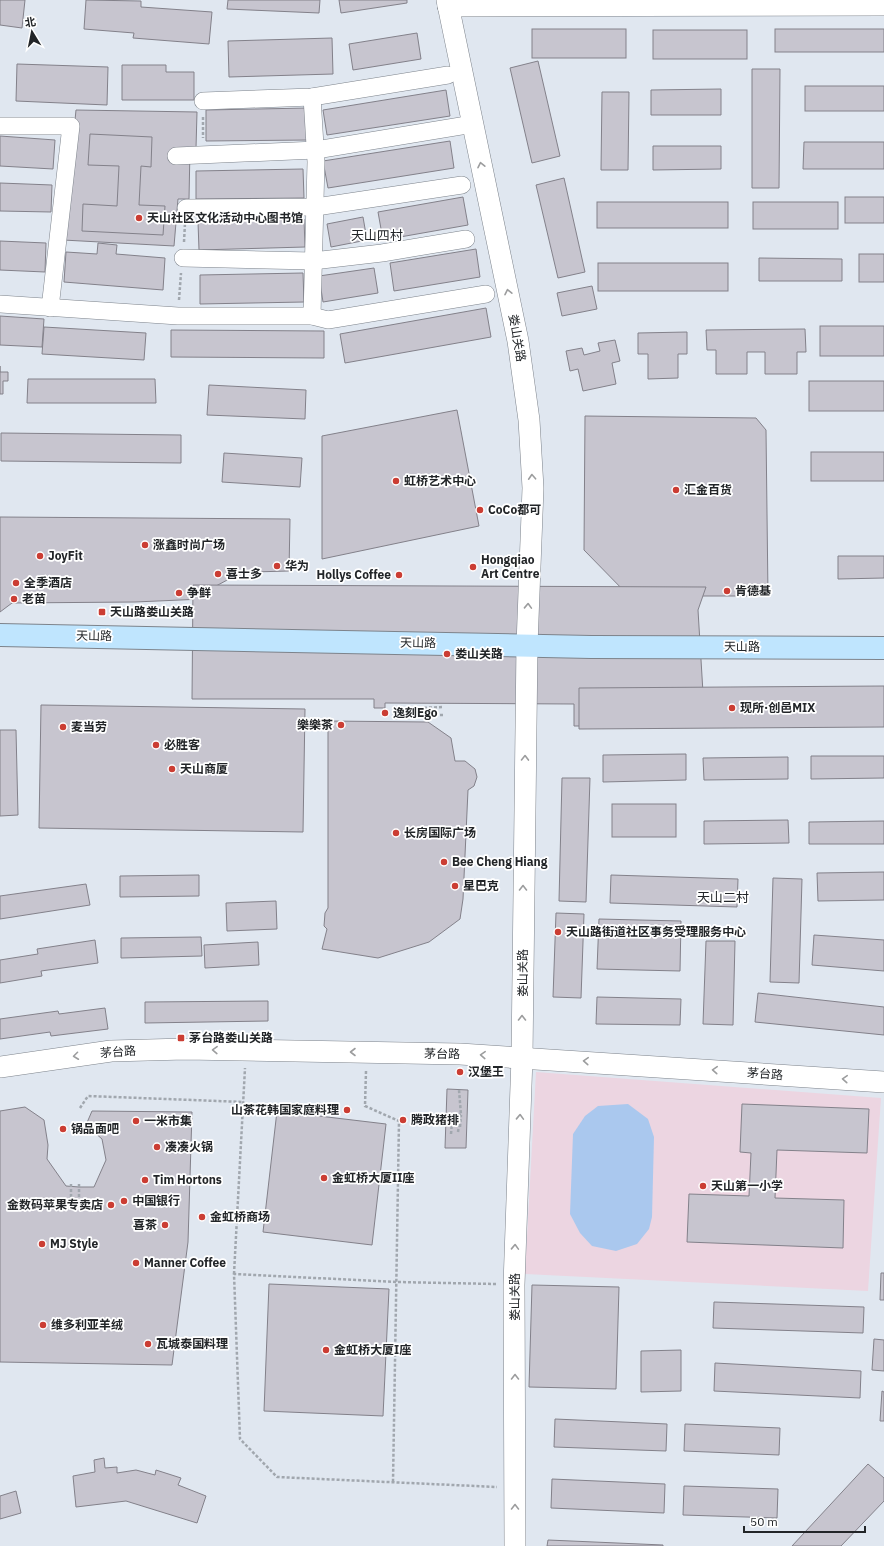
<svg xmlns="http://www.w3.org/2000/svg" width="884" height="1546" viewBox="0 0 884 1546" font-family="'IBM Plex Sans','Noto Sans SC',sans-serif">
  <rect width="100%" height="100%" fill="#e0e7f0"/>
  <!-- education -->
  <polygon fill="#ecd5e1" points="536,1072 881,1098 868,1291 525,1274"/>
  <!-- green -->
  <polygon fill="#aac8ee" points="628,1104 648,1119 654,1137 652,1217 649,1229 637,1244 616,1251 592,1246 580,1233 570,1214 573,1134 585,1116 598,1106"/>
  <!-- building -->
  <g fill="#c7c5cf" stroke="#83818a">
    <polygon points="0,0 25,0 22,28 0,25"/>
    <polygon points="86,0 141,1 141,7 212,12 209,44 133,38 134,33 84,29"/>
    <polygon points="228,0 320,0 319,13 227,9"/>
    <polygon points="339,0 407,0 407,3 341,13"/>
    <rect x="532" y="29" width="94" height="29"/>
    <rect x="775" y="29" width="109" height="23"/>
    <rect x="653" y="30" width="94" height="29"/>
    <polygon points="417,33 421,59 353,70 349,44"/>
    <polygon points="332,38 333,74 229,77 228,41"/>
    <polygon points="538,61 560,156 532,163 510,68"/>
    <polygon points="17,64 108,67 107,105 16,101"/>
    <polygon points="122,65 166,65 166,72 194,72 194,100 122,100"/>
    <polygon points="752,69 780,69 779,188 752,188"/>
    <rect x="805" y="86" width="79" height="25"/>
    <polygon points="721,89 721,115 651,115 651,90"/>
    <polygon points="446,90 450,116 327,135 323,110"/>
    <polygon points="602,92 629,92 628,170 601,170"/>
    <polygon points="308,108 309,140 206,141 206,110"/>
    <polygon points="76,110 197,112 196,148 190,148 189,199 178,199 174,246 63,240"/>
    <polygon points="90,134 152,137 151,167 141,166 139,205 165,206 163,235 82,231 83,204 117,206 119,166 88,165"/>
    <polygon points="0,136 55,140 53,169 0,166"/>
    <polygon points="450,141 454,168 328,188 323,161"/>
    <polygon points="804,142 884,142 884,169 803,169"/>
    <polygon points="653,146 721,146 721,169 653,170"/>
    <polygon points="303,169 304,198 196,199 196,171"/>
    <polygon points="564,178 585,272 558,278 536,185"/>
    <polygon points="0,183 52,185 51,212 0,211"/>
    <polygon points="463,197 468,225 383,240 378,212"/>
    <rect x="845" y="197" width="39" height="26"/>
    <rect x="597" y="202" width="131" height="26"/>
    <rect x="753" y="202" width="85" height="27"/>
    <polygon points="363,217 367,240 331,247 327,224"/>
    <polygon points="304,219 305,247 199,250 198,222"/>
    <polygon points="0,241 46,243 45,272 0,270"/>
    <polygon points="98,243 117,245 116,254 165,258 163,290 64,282 66,252 97,254"/>
    <polygon points="476,249 480,277 394,291 390,263"/>
    <rect x="859" y="254" width="25" height="28"/>
    <polygon points="759,258 842,259 842,281 759,281"/>
    <rect x="598" y="263" width="130" height="28"/>
    <polygon points="374,268 378,293 323,302 319,276"/>
    <polygon points="303,273 304,302 200,304 200,275"/>
    <polygon points="592,286 597,309 562,316 557,293"/>
    <polygon points="486,308 491,337 345,363 340,334"/>
    <polygon points="0,316 44,319 42,347 0,345"/>
    <rect x="820" y="326" width="64" height="30"/>
    <polygon points="44,327 146,333 144,360 42,354"/>
    <polygon points="805,329 806,352 797,352 797,374 765,374 765,352 747,352 747,374 716,374 716,350 707,350 706,330"/>
    <polygon points="171,330 324,331 324,358 171,357"/>
    <polygon points="687,332 687,354 678,354 678,378 648,379 648,354 638,354 638,333"/>
    <polygon points="615,340 620,361 612,363 616,384 583,391 578,369 570,371 566,351 582,348 584,355 600,351 598,343"/>
    <polygon points="0,366 0,372 8,372 8,381 3,381 3,394 0,394"/>
    <polygon points="28,379 155,379 156,403 27,403"/>
    <rect x="809" y="381" width="75" height="30"/>
    <polygon points="209,385 306,390 305,419 207,415"/>
    <polygon points="457,410 479,526 322,559 322,436"/>
    <polygon points="585,416 756,418 766,430 768,596 629,596 584,550"/>
    <polygon points="1,433 181,435 181,463 1,461"/>
    <rect x="811" y="452" width="73" height="29"/>
    <polygon points="224,453 302,458 300,487 222,482"/>
    <polygon points="0,517 290,519 289,571 252,572 231,578 216,586 203,599 135,602 12,603 0,612"/>
    <polygon points="838,556 884,556 884,578 838,579"/>
    <polygon points="193,585 706,587 698,610 705,726 574,726 574,704 385,703 385,708 374,708 374,699 192,699"/>
    <polygon points="884,686 884,727 579,729 579,688"/>
    <polygon points="41,705 305,709 303,832 39,828"/>
    <polygon points="328,721 428,722 451,738 455,761 465,761 475,769 477,777 474,786 468,790 463,899 460,919 429,942 378,958 322,949 327,929 324,926 325,913 328,908"/>
    <polygon points="0,730 16,730 18,815 0,816"/>
    <polygon points="686,754 686,780 603,782 603,755"/>
    <polygon points="811,756 884,756 884,778 811,779"/>
    <polygon points="788,757 788,779 704,780 703,758"/>
    <polygon points="562,778 590,778 586,902 559,901"/>
    <rect x="612" y="804" width="64" height="33"/>
    <polygon points="788,820 789,843 704,844 704,821"/>
    <polygon points="884,821 884,844 809,844 809,822"/>
    <polygon points="884,872 884,900 818,901 817,873"/>
    <polygon points="199,875 199,896 120,897 120,876"/>
    <polygon points="611,875 738,879 737,907 610,903"/>
    <polygon points="773,878 802,879 799,983 770,982"/>
    <polygon points="86,884 90,905 0,919 0,896"/>
    <polygon points="276,901 277,929 227,931 226,903"/>
    <polygon points="556,913 584,914 581,998 553,997"/>
    <polygon points="599,919 681,921 680,971 597,969"/>
    <polygon points="814,935 884,940 884,971 812,965"/>
    <polygon points="201,937 202,956 121,958 121,938"/>
    <polygon points="95,940 98,963 41,971 42,976 0,983 0,960 38,954 37,949"/>
    <polygon points="706,941 735,941 733,1025 703,1024"/>
    <polygon points="258,942 259,965 205,968 204,945"/>
    <polygon points="758,993 884,1007 884,1035 755,1022"/>
    <polygon points="597,997 681,999 680,1025 596,1024"/>
    <polygon points="268,1001 268,1021 145,1023 145,1002"/>
    <polygon points="105,1008 108,1029 51,1036 50,1032 0,1039 0,1019 58,1011 59,1014"/>
    <polygon points="447,1089 468,1090 466,1148 445,1148"/>
    <polygon points="742,1104 869,1109 867,1153 777,1150 775,1198 844,1200 843,1248 687,1242 689,1194 749,1196 751,1153 740,1152"/>
    <polygon points="25,1107 44,1120 48,1145 47,1159 66,1186 79,1187 94,1187 106,1160 102,1139 86,1125 92,1111 192,1112 188,1242 172,1365 0,1362 0,1111"/>
    <polygon points="277,1111 386,1124 372,1245 263,1232"/>
    <polygon points="881,1273 884,1273 884,1300 880,1300"/>
    <polygon points="269,1284 389,1289 383,1416 264,1411"/>
    <polygon points="532,1285 619,1287 616,1389 529,1387"/>
    <polygon points="714,1302 864,1307 863,1333 713,1328"/>
    <polygon points="874,1339 884,1340 884,1371 872,1370"/>
    <polygon points="681,1350 681,1391 641,1392 641,1351"/>
    <polygon points="715,1363 861,1371 860,1398 714,1391"/>
    <polygon points="882,1391 884,1392 884,1421 880,1421"/>
    <polygon points="555,1419 667,1424 666,1451 554,1447"/>
    <polygon points="685,1424 780,1428 779,1455 684,1451"/>
    <polygon points="104,1458 105,1468 117,1467 117,1473 136,1470 155,1475 156,1470 181,1478 178,1485 206,1496 197,1523 126,1501 76,1507 73,1476 95,1472 94,1460"/>
    <polygon points="868,1464 884,1478 884,1501 841,1546 792,1546"/>
    <polygon points="552,1479 665,1484 664,1513 551,1508"/>
    <polygon points="684,1486 778,1489 777,1518 683,1515"/>
    <polygon points="16,1491 21,1513 0,1519 0,1496"/>
    <polygon points="548,1540 663,1545 663,1546 547,1546"/>
  </g>
  <g fill="none" stroke-linecap="round" stroke-linejoin="round">
    <defs>
      <g id="minor">
        <polyline points="312,97 316,162 312,316"/>
        <polyline points="203,101 312,97 448,75"/>
        <polyline points="0,126 71,126 50,308"/>
        <polyline points="176,156 316,150 473,124"/>
        <polyline points="186,208 316,207 462,185"/>
        <polyline points="183,258 313,261 382,253 466,239"/>
        <polyline points="0,304 178,316 312,316 328,320 486,294"/>
      </g>
      <g id="tertiary">
        <polyline points="447,0 518,341 529,420 533,488 527,645 522,1057 514,1285 515,1546"/>
        <polyline points="448,6 884,5"/>
        <polyline points="0,1067 111,1051 185,1049 460,1054 884,1082"/>
      </g>
      <polyline id="secondary" points="0,635 591,647 884,648"/>
    </defs>
    <!-- minor casing -->
    <use href="#minor" stroke="#7d838b" stroke-width="18"/>
    <!-- tertiary casing -->
    <use href="#tertiary" stroke="#7d838b" stroke-width="22"/>
    <!-- secondary casing -->
    <use href="#secondary" stroke="#7d838b" stroke-width="24"/>
    <!-- path -->
    <g stroke="#a1a7ae" stroke-width="2.5" stroke-dasharray="3 2" stroke-linecap="butt">
      <polyline points="203,117 203,138"/>
      <polyline points="184,242 185,223"/>
      <polyline points="179,300 181,273"/>
      <polyline points="419,708 443,707"/>
      <polyline points="420,715 444,715"/>
      <polyline points="366,1071 365,1106 399,1121 393,1482"/>
      <polyline points="80,1108 88,1096 244,1102"/>
      <polyline points="454,1126 455,1114 461,1115 459,1090"/>
      <polyline points="460,1127 461,1115"/>
      <polyline points="458,1132 459,1125"/>
      <polyline points="451,1134 452,1122"/>
      <polyline points="71,1197 71,1183"/>
      <polyline points="79,1197 79,1184"/>
      <polyline points="234,1274 245,1068"/>
      <polyline points="496,1284 397,1282 234,1274 240,1439 277,1477 497,1487"/>
    </g>
    <!-- minor -->
    <use href="#minor" stroke="#fff" stroke-width="17"/>
    <!-- tertiary -->
    <use href="#tertiary" stroke="#fff" stroke-width="21"/>
    <!-- secondary -->
    <use href="#secondary" stroke="#bfe5fe" stroke-width="22"/>
  </g>
  <!-- one-way arrows -->
  <defs><path id="oneway-chevron" d="M-2-3.5L2.5 0L-2 3.5" fill="none" stroke-width="1.6" stroke-linecap="round" stroke-linejoin="round"/></defs>
  <g stroke="#9c9d9e">
    <use href="#oneway-chevron" transform="translate(481 165) rotate(-102)"/>
    <use href="#oneway-chevron" transform="translate(508 292) rotate(-102)"/>
    <use href="#oneway-chevron" transform="translate(532 477) rotate(-93)"/>
    <use href="#oneway-chevron" transform="translate(528 606) rotate(-88)"/>
    <use href="#oneway-chevron" transform="translate(525 758) rotate(-89)"/>
    <use href="#oneway-chevron" transform="translate(523 888) rotate(-90)"/>
    <use href="#oneway-chevron" transform="translate(522 1018) rotate(-90)"/>
    <use href="#oneway-chevron" transform="translate(215 1050) rotate(-178)"/>
    <use href="#oneway-chevron" transform="translate(353 1052) rotate(-180)"/>
    <use href="#oneway-chevron" transform="translate(483 1055) rotate(-177)"/>
    <use href="#oneway-chevron" transform="translate(76 1056) rotate(173)"/>
    <use href="#oneway-chevron" transform="translate(586 1061) rotate(-176)"/>
    <use href="#oneway-chevron" transform="translate(715 1070) rotate(-176)"/>
    <use href="#oneway-chevron" transform="translate(845 1079) rotate(-176)"/>
    <use href="#oneway-chevron" transform="translate(520 1117) rotate(-88)"/>
    <use href="#oneway-chevron" transform="translate(515 1247) rotate(-88)"/>
    <use href="#oneway-chevron" transform="translate(515 1377) rotate(-90)"/>
    <use href="#oneway-chevron" transform="translate(515 1507) rotate(-90)"/>
  </g>
  <!-- markers -->
  <g fill="#cb3d33" stroke="#fff" stroke-width="1.5">
    <circle cx="139" cy="218" r="4"/>
    <circle cx="396" cy="481" r="4"/>
    <circle cx="676" cy="490" r="4"/>
    <circle cx="480" cy="510" r="4"/>
    <circle cx="145" cy="545" r="4"/>
    <circle cx="40" cy="556" r="4"/>
    <circle cx="277" cy="566" r="4"/>
    <circle cx="473" cy="567" r="4"/>
    <circle cx="218" cy="574" r="4"/>
    <circle cx="399" cy="575" r="4"/>
    <circle cx="16" cy="583" r="4"/>
    <circle cx="727" cy="591" r="4"/>
    <circle cx="179" cy="593" r="4"/>
    <circle cx="14" cy="599" r="4"/>
    <rect x="98" y="608" width="8" height="8" rx="2"/>
    <circle cx="447" cy="654" r="4"/>
    <circle cx="732" cy="708" r="4"/>
    <circle cx="385" cy="713" r="4"/>
    <circle cx="341" cy="725" r="4"/>
    <circle cx="63" cy="727" r="4"/>
    <circle cx="156" cy="745" r="4"/>
    <circle cx="172" cy="769" r="4"/>
    <circle cx="396" cy="833" r="4"/>
    <circle cx="444" cy="862" r="4"/>
    <circle cx="455" cy="886" r="4"/>
    <circle cx="558" cy="932" r="4"/>
    <rect x="177" y="1034" width="8" height="8" rx="2"/>
    <circle cx="460" cy="1072" r="4"/>
    <circle cx="347" cy="1110" r="4"/>
    <circle cx="403" cy="1120" r="4"/>
    <circle cx="136" cy="1121" r="4"/>
    <circle cx="63" cy="1129" r="4"/>
    <circle cx="157" cy="1147" r="4"/>
    <circle cx="324" cy="1178" r="4"/>
    <circle cx="145" cy="1180" r="4"/>
    <circle cx="703" cy="1186" r="4"/>
    <circle cx="124" cy="1201" r="4"/>
    <circle cx="111" cy="1205" r="4"/>
    <circle cx="202" cy="1217" r="4"/>
    <circle cx="165" cy="1225" r="4"/>
    <circle cx="42" cy="1244" r="4"/>
    <circle cx="136" cy="1263" r="4"/>
    <circle cx="43" cy="1325" r="4"/>
    <circle cx="148" cy="1344" r="4"/>
    <circle cx="326" cy="1350" r="4"/>
  </g>
  <g text-anchor="middle" stroke-width="3.5" stroke-linejoin="round" paint-order="stroke">
    <!-- poi labels -->
    <g font-size="12" font-weight="bold" fill="#222528" stroke="#fff" text-anchor="start">
      <text x="147" y="222">天山社区文化活动中心图书馆</text>
      <text x="404" y="485">虹桥艺术中心</text>
      <text x="684" y="494">汇金百货</text>
      <text x="488" y="514">CoCo都可</text>
      <text x="153" y="549">涨鑫时尚广场</text>
      <text x="48" y="560">JoyFit</text>
      <text x="481" y="564">Hongqiao<tspan x="481" dy="14">Art Centre</tspan></text>
      <text x="285" y="570">华为</text>
      <text x="226" y="578">喜士多</text>
      <text x="391" y="579" text-anchor="end">Hollys Coffee</text>
      <text x="24" y="587">全季酒店</text>
      <text x="735" y="595">肯德基</text>
      <text x="187" y="597">争鲜</text>
      <text x="22" y="603">老苗</text>
      <text x="110" y="616">天山路娄山关路</text>
      <text x="455" y="658">娄山关路</text>
      <text x="740" y="712">现所·创邑MIX</text>
      <text x="393" y="717">逸刻Ego</text>
      <text x="333" y="729" text-anchor="end">樂樂茶</text>
      <text x="71" y="731">麦当劳</text>
      <text x="164" y="749">必胜客</text>
      <text x="180" y="773">天山商厦</text>
      <text x="404" y="837">长房国际广场</text>
      <text x="452" y="866">Bee Cheng Hiang</text>
      <text x="463" y="890">星巴克</text>
      <text x="566" y="936">天山路街道社区事务受理服务中心</text>
      <text x="189" y="1042">茅台路娄山关路</text>
      <text x="468" y="1076">汉堡王</text>
      <text x="339" y="1114" text-anchor="end">山茶花韩国家庭料理</text>
      <text x="411" y="1124">腾政猪排</text>
      <text x="144" y="1125">一米市集</text>
      <text x="71" y="1133">锅品面吧</text>
      <text x="165" y="1151">凑凑火锅</text>
      <text x="332" y="1182">金虹桥大厦II座</text>
      <text x="153" y="1184">Tim Hortons</text>
      <text x="711" y="1190">天山第一小学</text>
      <text x="132" y="1205">中国银行</text>
      <text x="103" y="1209" text-anchor="end">金数码苹果专卖店</text>
      <text x="210" y="1221">金虹桥商场</text>
      <text x="157" y="1229" text-anchor="end">喜茶</text>
      <text x="50" y="1248">MJ Style</text>
      <text x="144" y="1267">Manner Coffee</text>
      <text x="51" y="1329">维多利亚羊绒</text>
      <text x="156" y="1348">瓦城泰国料理</text>
      <text x="334" y="1354">金虹桥大厦I座</text>
    </g>
    <!-- street labels -->
    <g font-size="12" fill="#222528" stroke="#fff">
      <text transform="translate(517 338) rotate(80)" y="4">娄山关路</text>
      <text transform="translate(94 636) rotate(1)" y="4">天山路</text>
      <text transform="translate(418 643) rotate(1)" y="4">天山路</text>
      <text x="742" y="651">天山路</text>
      <text transform="translate(523 973) rotate(-90)" y="4">娄山关路</text>
      <text transform="translate(118 1052) rotate(-4)" y="4">茅台路</text>
      <text transform="translate(442 1054) rotate(1)" y="4">茅台路</text>
      <text transform="translate(765 1074) rotate(4)" y="4">茅台路</text>
      <text transform="translate(515 1297) rotate(-90)" y="4">娄山关路</text>
    </g>
    <!-- neighbourhood labels -->
    <g font-size="13" fill="#222528" stroke="#fff">
      <text x="377" y="240">天山四村</text>
      <text x="723" y="902">天山二村</text>
    </g>
  </g>
  <!-- north arrow -->
  <g transform="translate(32 32) rotate(350)" stroke="#ffffff" stroke-width="3" paint-order="stroke">
  <path d="M0-3L7 15L0 10L-7 15Z" fill="#222528"/>
  <text y="-6" font-size="11" font-weight="bold" text-anchor="middle" fill="#222528">北</text>
  </g>
  <!-- scale -->
  <path d="M744 1526v6h121v-6" fill="none" stroke="#222528" stroke-width="2"/>
  <text x="750" y="1526" font-size="12" fill="#222528" stroke="#ffffff" stroke-width="3" paint-order="stroke">50 m</text>
</svg>
